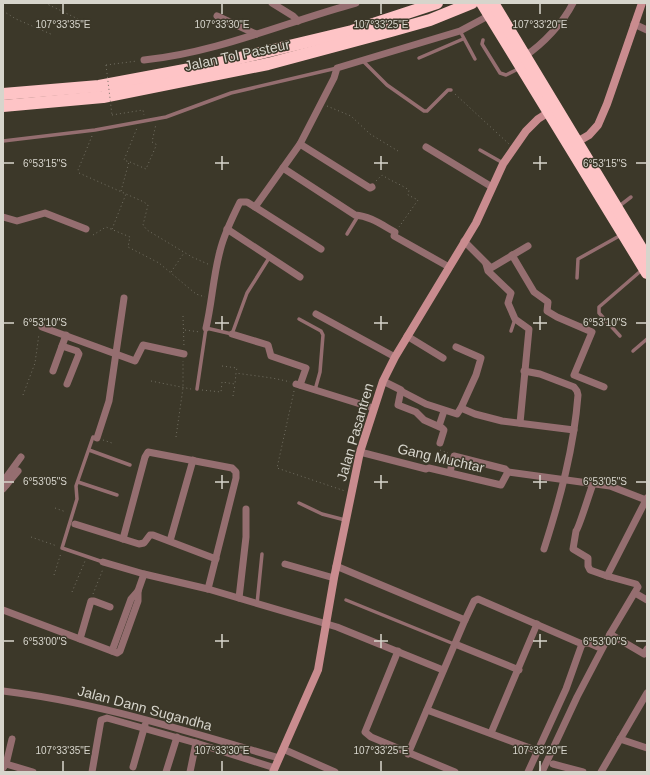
<svg xmlns="http://www.w3.org/2000/svg" width="650" height="775" viewBox="0 0 650 775" font-family="Helvetica,sans-serif">
  <rect width="100%" height="100%" fill="#3c3829"/>
  <g fill="none" stroke-linecap="round" stroke-linejoin="round">
    <!-- path -->
    <g stroke="#737063" stroke-width="1" stroke-dasharray="1 3" stroke-linecap="butt">
      <polyline points="45,3 78,19"/>
      <polyline points="3,11 16,19 53,35"/>
      <polyline points="106,65 137,61"/>
      <polyline points="455,94 509,144"/>
      <polyline points="327,106 351,116 370,134 398,151"/>
      <polyline points="112,115 143,110 144,115"/>
      <polyline points="92,136 78,170 79,173 144,202 148,205 143,225 147,230 192,257 210,265"/>
      <polyline points="130,162 146,169 156,146 156,144 152,142 156,124"/>
      <path d="M376 181 382 175C391 181 400 184 409 190L408 195 418 200 399 227"/>
      <polyline points="121,191 129,162 124,160 137,128"/>
      <polyline points="112,229 126,194"/>
      <polyline points="93,235 106,227 130,237 128,247 159,263 196,294 205,297"/>
      <polyline points="171,272 184,253"/>
      <polyline points="183,316 184,347"/>
      <polyline points="185,330 200,332"/>
      <polyline points="222,366 237,368 236,372"/>
      <polyline points="151,381 191,389"/>
      <path d="M202 390 221 392 222 382 235 384 236 373C254 376 272 377 290 382"/>
      <polyline points="294,391 277,468 345,491"/>
      <polyline points="23,395 35,363 39,334"/>
      <polyline points="233,396 235,385"/>
      <polyline points="176,437 183,388 183,361"/>
      <polyline points="103,440 112,443"/>
      <polyline points="440,450 448,453"/>
      <polyline points="55,508 66,512"/>
      <polyline points="31,537 57,546"/>
      <polyline points="54,575 61,553"/>
      <polyline points="72,592 85,561"/>
      <polyline points="93,594 103,569"/>
    </g>
    <!-- lane -->
    <g stroke="#956e70" stroke-width="3.5">
      <polyline points="460,31 475,59"/>
      <polyline points="483,40 482,44 500,73 506,75 520,68"/>
      <polyline points="419,58 463,39"/>
      <polyline points="363,61 387,85 424,111 427,111 448,90 451,90"/>
      <polyline points="3,141 95,130 166,117 231,93 337,68"/>
      <polyline points="480,150 503,163"/>
      <polyline points="618,207 631,197"/>
      <polyline points="347,234 358,216"/>
      <polyline points="577,278 578,259 621,235"/>
      <polyline points="299,319 321,331 323,335 320,372 315,390"/>
      <polyline points="511,331 515,319"/>
      <polyline points="620,336 599,313 599,307 643,269"/>
      <polyline points="633,351 647,339"/>
      <polyline points="197,389 206,328 232,334 247,293 269,258"/>
      <polyline points="93,437 76,486 77,499 62,548 103,562"/>
      <polyline points="89,450 130,465"/>
      <polyline points="78,482 117,495"/>
      <polyline points="299,503 322,514 345,520"/>
      <polyline points="346,600 454,644"/>
      <polyline points="257,604 262,554"/>
    </g>
    <!-- street -->
    <g stroke="#956e70" stroke-width="7">
      <polyline points="272,3 293,16 298,21"/>
      <polyline points="217,16 256,34"/>
      <polyline points="634,24 647,30"/>
      <path d="M525 56C543 44 563 23 573 3"/>
      <path d="M144 60C216 53 286 22 356 3"/>
      <polyline points="300,144 370,188 372,187"/>
      <polyline points="426,147 492,187"/>
      <path d="M283 168 355 215C370 216 382 225 395 232L394 236 449 267"/>
      <polyline points="255,207 300,144 334,78 337,68 460,31 490,15"/>
      <polyline points="3,217 17,221 45,213 86,229"/>
      <polyline points="227,229 300,277"/>
      <polyline points="464,241 491,268 528,246"/>
      <polyline points="512,255 534,292 548,302 547,311 557,317 592,332 574,375 604,387"/>
      <polyline points="486,264 488,271 511,293 508,303 515,319 529,329 520,423"/>
      <polyline points="316,314 395,357"/>
      <polyline points="42,327 135,361 143,345 184,354"/>
      <path d="M206 328C212 303 213 277 220 251 224 234 232 218 240 202H247L255 207 321 249"/>
      <polyline points="232,334 268,345 271,356 306,368 300,385"/>
      <polyline points="407,336 443,358"/>
      <polyline points="62,346 77,351 79,354 67,384"/>
      <polyline points="456,347 481,358 476,375 461,408"/>
      <polyline points="53,371 66,335"/>
      <path d="M524 371 540 374 574 387 577 391 578 395C574 448 560 499 544 549"/>
      <polyline points="383,381 401,390 398,405 416,412 424,420 442,428 444,430 440,443"/>
      <polyline points="296,384 373,408"/>
      <polyline points="401,391 426,404 457,414 461,408 475,414 502,421 574,430"/>
      <polyline points="439,426 444,411"/>
      <polyline points="97,438 109,401 124,298"/>
      <polyline points="360,452 426,469 429,468 501,485 508,472"/>
      <polyline points="450,472 454,456 505,469 508,472 610,486 646,500"/>
      <path d="M593 484C590 491 579 528 576 531L573 549 588 558V566L590 570 607 576"/>
      <polyline points="6,485 5,479 21,457"/>
      <polyline points="3,489 18,471"/>
      <polyline points="75,524 139,544 144,543 150,535 153,535 216,559"/>
      <polyline points="123,539 145,457 148,452 232,468 236,472 236,478 208,589"/>
      <polyline points="170,541 193,460"/>
      <polyline points="103,562 144,574 208,589 337,627 443,670"/>
      <polyline points="285,564 334,578"/>
      <polyline points="336,566 465,620"/>
      <polyline points="635,593 647,600"/>
      <polyline points="239,598 246,537 246,509"/>
      <polyline points="3,610 117,653 120,651 138,601 138,591 144,574"/>
      <polyline points="610,634 644,654 647,649"/>
      <polyline points="80,639 91,601 94,601 110,607"/>
      <polyline points="455,644 519,670"/>
      <polyline points="582,644 589,643 598,647"/>
      <polyline points="112,651 131,599 138,591"/>
      <polyline points="398,651 365,732 371,737 455,772"/>
      <path d="M3 691C97 702 188 732 279 758"/>
      <polyline points="427,710 538,751"/>
      <polyline points="491,733 537,624"/>
      <polyline points="620,739 647,748"/>
      <polyline points="283,749 335,772"/>
      <polyline points="408,754 465,620 474,601 478,599 582,644 566,689 528,772"/>
      <polyline points="6,764 33,772"/>
      <polyline points="553,764 583,772"/>
      <polyline points="133,767 145,725"/>
      <polyline points="3,768 6,764 12,739"/>
      <polyline points="92,772 101,720 107,718 196,743 275,768"/>
      <polyline points="166,772 177,737"/>
      <polyline points="190,772 196,743"/>
      <polyline points="542,772 577,697 610,634 638,587 636,584 607,576 647,498"/>
      <polyline points="601,772 647,693"/>
    </g>
    <!-- secondary -->
    <g stroke="#c98c8f" stroke-width="8">
      <polyline points="577,142 589,135 598,125 607,104 642,3"/>
      <polyline points="273,772 318,670 334,578 360,452 383,381 395,357 476,223 503,164 526,131 538,119 549,112"/>
    </g>
    <!-- highway -->
    <g stroke="#fec4c6" stroke-width="12">
      <polyline points="482,3 647,273"/>
      <polyline points="493,3 647,258"/>
      <polyline points="3,94 99,86 206,66 352,31 437,3"/>
      <polyline points="3,106 103,97 268,64 391,31 430,20 472,3"/>
    </g>
    <!-- path-bridge -->
    <polyline stroke="#737063" stroke-width="1" stroke-dasharray="1 3" stroke-linecap="butt" points="106,65 112,115"/>
  </g>
  <!-- ticks -->
  <path fill="none" stroke="#d7d5cc" stroke-width="1.5" d="M63 4V14M222 4V14M381 4V14M540 4V14M222 156V170M381 156V170M540 156V170M4 163H14M215 163H229M374 163H388M533 163H547M636 163H646M222 316V330M381 316V330M540 316V330M4 323H14M215 323H229M374 323H388M533 323H547M636 323H646M222 475V489M381 475V489M540 475V489M4 482H14M215 482H229M374 482H388M533 482H547M636 482H646M222 634V648M381 634V648M540 634V648M4 641H14M215 641H229M374 641H388M533 641H547M636 641H646M63 761V771M222 761V771M381 761V771M540 761V771"/>
  <g text-anchor="middle" stroke-width="3" stroke-linejoin="round" paint-order="stroke">
    <!-- street labels -->
    <g font-size="14" fill="#d7d5cc" stroke="#3c3829">
      <text transform="translate(237 55) rotate(-12)" y="5">Jalan Tol Pasteur</text>
      <text transform="translate(355 432) rotate(-74)" y="5">Jalan Pasantren</text>
      <text transform="translate(441 458) rotate(13)" y="5">Gang Muchtar</text>
      <text transform="translate(145 708) rotate(15)" y="5">Jalan Dann Sugandha</text>
    </g>
  </g>
  <g font-size="10" text-anchor="middle" fill="#d7d5cc" stroke="#3c3829" stroke-width="3" stroke-linejoin="round" paint-order="stroke">
    <text x="63" y="28">107°33'35"E</text>
    <text x="222" y="28">107°33'30"E</text>
    <text x="381" y="28">107°33'25"E</text>
    <text x="540" y="28">107°33'20"E</text>
    <text x="605" y="167">6°53'15"S</text>
    <text x="45" y="167">6°53'15"S</text>
    <text x="605" y="326">6°53'10"S</text>
    <text x="45" y="326">6°53'10"S</text>
    <text x="605" y="485">6°53'05"S</text>
    <text x="45" y="485">6°53'05"S</text>
    <text x="605" y="645">6°53'00"S</text>
    <text x="45" y="645">6°53'00"S</text>
    <text x="63" y="754">107°33'35"E</text>
    <text x="222" y="754">107°33'30"E</text>
    <text x="381" y="754">107°33'25"E</text>
    <text x="540" y="754">107°33'20"E</text>
  </g>
  <!-- border -->
  <rect width="650" height="775" fill="none" stroke="#d7d5cc" stroke-width="8"/>
</svg>
